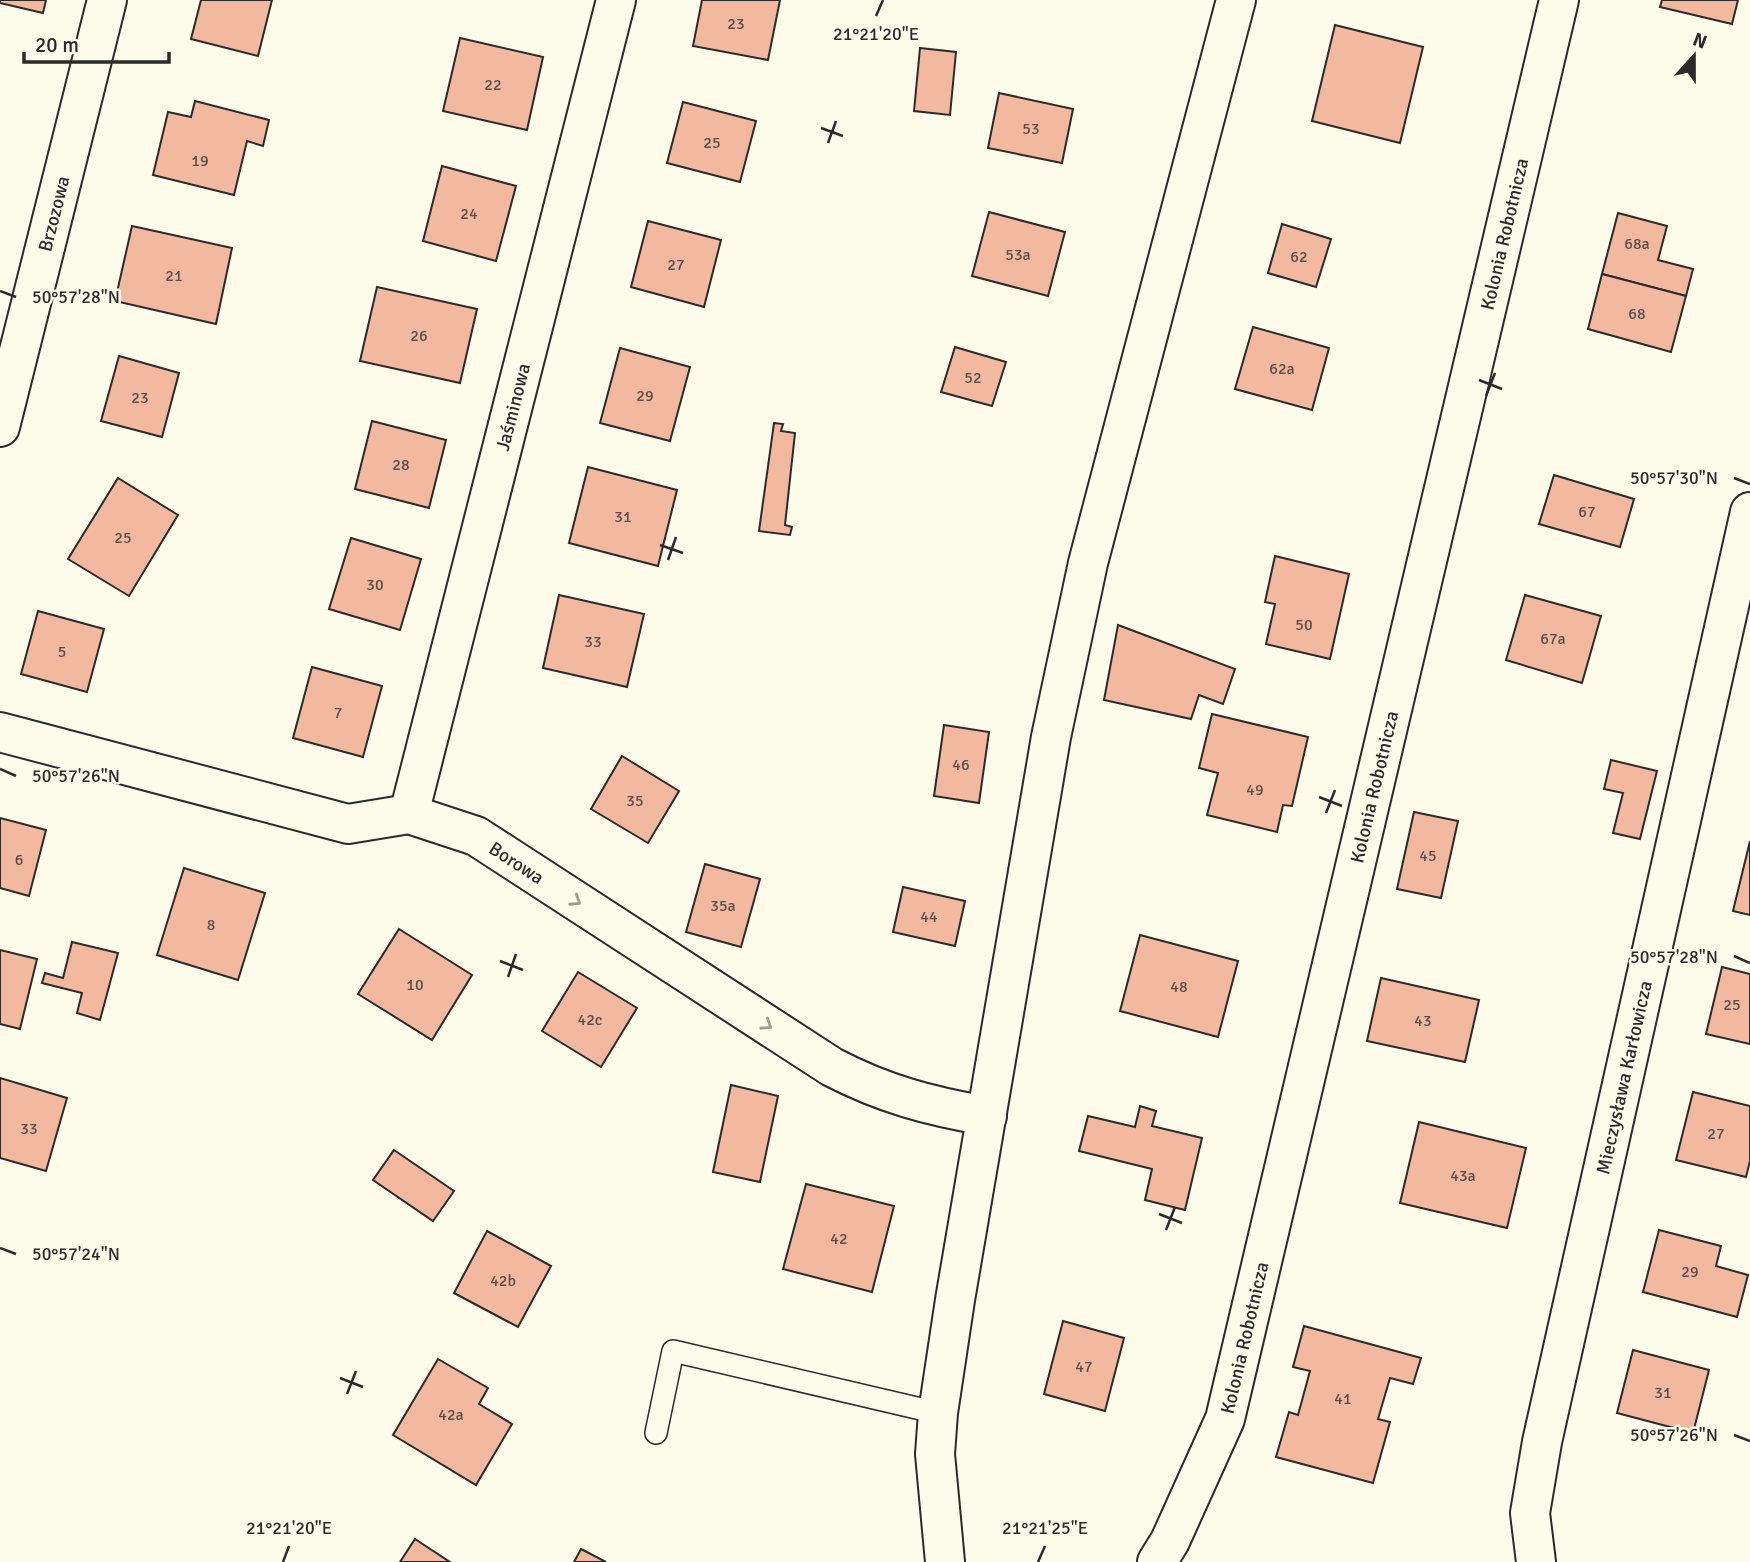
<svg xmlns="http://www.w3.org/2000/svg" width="1750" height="1562" viewBox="0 0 1750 1562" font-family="Signika,sans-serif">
  <rect width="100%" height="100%" fill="#fdfbea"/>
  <!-- building -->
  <g fill="#f2b8a0" stroke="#2b2b2b" stroke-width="2">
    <polygon points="0,0 46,0 43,13 0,3"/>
    <polygon points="201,0 272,0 258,56 191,39"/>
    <polygon points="702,0 780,0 768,60 693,46"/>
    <polygon points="1662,0 1738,0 1732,24 1660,7"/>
    <polygon points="1335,25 1423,47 1400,143 1312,121"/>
    <polygon points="460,38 543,57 527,130 443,111"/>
    <polygon points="920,48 956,52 950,115 914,111"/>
    <polygon points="999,93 1073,109 1062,163 988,148"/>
    <polygon points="195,101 269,120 263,146 247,141 234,195 153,175 168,112 191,117"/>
    <polygon points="683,102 756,121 740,182 667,163"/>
    <polygon points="442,166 516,186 496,261 423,241"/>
    <polygon points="989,212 1065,232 1048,296 972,276"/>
    <polygon points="1618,213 1667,226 1658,260 1693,269 1686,296 1602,274"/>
    <polygon points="648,221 721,240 704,307 631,287"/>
    <polygon points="1282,224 1331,239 1316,287 1268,273"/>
    <polygon points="132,226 232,248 216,324 115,301"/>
    <polygon points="1602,274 1686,296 1671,352 1588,329"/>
    <polygon points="377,287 477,309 460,383 360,361"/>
    <polygon points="1253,327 1329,348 1312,410 1235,389"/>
    <polygon points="955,347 1006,362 992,406 941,392"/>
    <polygon points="620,348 690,367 670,441 600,423"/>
    <polygon points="119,356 179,373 162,437 101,421"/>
    <polygon points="372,421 446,440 429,508 355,489"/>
    <polygon points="774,423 783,424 781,431 795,433 785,525 792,527 790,535 759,531"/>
    <polygon points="588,467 677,490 658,566 569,543"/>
    <polygon points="1554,475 1634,499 1620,547 1539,524"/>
    <polygon points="118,478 178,515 129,596 68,559"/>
    <polygon points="351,538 421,559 400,630 329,609"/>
    <polygon points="1275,556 1349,574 1330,659 1266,644 1275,604 1265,602"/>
    <polygon points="559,595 644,614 627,687 543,668"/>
    <polygon points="1525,595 1601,616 1582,683 1506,660"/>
    <polygon points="38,611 104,629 87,692 21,674"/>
    <polygon points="1118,625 1235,669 1223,704 1199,695 1191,719 1104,700"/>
    <polygon points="312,667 382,686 363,757 293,738"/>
    <polygon points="1212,714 1308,737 1292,806 1283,805 1277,832 1207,815 1218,773 1199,768"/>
    <polygon points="944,725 989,732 979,803 934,796"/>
    <polygon points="622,756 679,791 648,843 591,809"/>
    <polygon points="1611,760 1657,771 1640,839 1613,833 1623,793 1604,789"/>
    <polygon points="1414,812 1458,821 1441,898 1397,889"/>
    <polygon points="0,818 46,830 29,896 0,888"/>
    <polygon points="1750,841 1750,915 1733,911"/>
    <polygon points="705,864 760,879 741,947 686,932"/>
    <polygon points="184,868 265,893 238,980 157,955"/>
    <polygon points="903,887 965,901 955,946 893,932"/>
    <polygon points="399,929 472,975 432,1040 358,994"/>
    <polygon points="1140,935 1238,961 1218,1037 1120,1011"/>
    <polygon points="72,942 118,953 100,1020 77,1013 82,993 42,983 45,973 63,978"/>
    <polygon points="0,950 37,959 20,1029 0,1024"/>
    <polygon points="1722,967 1750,974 1750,1044 1706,1034"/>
    <polygon points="578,972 637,1008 601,1067 542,1031"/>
    <polygon points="1381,978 1479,1000 1465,1062 1367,1041"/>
    <polygon points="0,1078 67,1098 46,1171 0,1158"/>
    <polygon points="731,1085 778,1096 760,1182 713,1172"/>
    <polygon points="1693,1092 1750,1106 1750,1161 1746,1177 1676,1160"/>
    <polygon points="1140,1106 1156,1111 1152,1126 1202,1138 1185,1210 1145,1200 1152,1169 1079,1151 1088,1116 1135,1127"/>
    <polygon points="1419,1122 1526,1148 1507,1228 1400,1203"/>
    <polygon points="394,1150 454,1191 433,1221 373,1180"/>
    <polygon points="806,1184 894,1206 872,1292 783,1269"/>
    <polygon points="1659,1230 1721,1246 1716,1266 1748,1275 1737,1317 1643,1292"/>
    <polygon points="487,1231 551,1266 518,1327 454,1293"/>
    <polygon points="1063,1321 1124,1338 1105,1411 1044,1394"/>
    <polygon points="1304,1326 1421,1358 1413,1384 1390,1378 1378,1419 1390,1422 1373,1483 1276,1457 1289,1412 1298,1415 1310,1371 1293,1367"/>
    <polygon points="1633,1350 1709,1370 1693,1433 1617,1413"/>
    <polygon points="438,1359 488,1388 479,1404 512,1424 476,1485 393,1435"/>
    <polygon points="415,1539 450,1562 400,1562"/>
    <polygon points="581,1549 606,1562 574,1562"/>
  </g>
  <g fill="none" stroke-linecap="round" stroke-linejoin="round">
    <defs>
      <polyline id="lane" points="656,1433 673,1351 938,1413"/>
      <g id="street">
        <path id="s1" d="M0 427 107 0"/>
        <path id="s2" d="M0 732 348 824 409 814 476 836 832 1067C884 1094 929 1106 987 1116"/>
        <path id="s3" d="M409 814 616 0"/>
        <path id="s4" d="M1157 1562 1170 1541 1225 1419 1559 0"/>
        <path id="s5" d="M1536 1562 1530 1513 1542 1442 1750 512"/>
      </g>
      <polyline id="secondary" points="945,1562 935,1454 938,1413 955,1300 1051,737 1088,563 1236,0"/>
    </defs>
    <!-- lane casing -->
    <use href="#lane" stroke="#2b2b2b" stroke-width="24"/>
    <!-- street casing -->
    <use href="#street" stroke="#2b2b2b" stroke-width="42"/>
    <!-- secondary casing -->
    <use href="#secondary" stroke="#2b2b2b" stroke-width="42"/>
    <!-- lane -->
    <use href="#lane" stroke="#fdfbea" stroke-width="21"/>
    <!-- street -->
    <use href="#street" stroke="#fdfbea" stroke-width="38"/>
    <!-- secondary -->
    <use href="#secondary" stroke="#fdfbea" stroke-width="38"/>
  </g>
  <!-- one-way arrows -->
  <defs><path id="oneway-chevron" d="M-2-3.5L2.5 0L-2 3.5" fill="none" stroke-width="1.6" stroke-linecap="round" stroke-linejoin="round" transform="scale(1.75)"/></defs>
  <g stroke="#9e9d94">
    <use href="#oneway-chevron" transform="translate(576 901) rotate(33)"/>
    <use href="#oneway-chevron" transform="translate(767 1025) rotate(33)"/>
  </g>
  <!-- ticks -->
  <path fill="none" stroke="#2b2b2b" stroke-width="2.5" d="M876 16 883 0M821 128 843 136M828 143 836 121M0 291 16 297M1479 380 1502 389M1486 396 1495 373M1734 478 1750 484M660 545 683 553M668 560 676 537M0 769 16 776M1319 797 1342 806M1326 813 1335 790M1734 956 1750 963M500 961 523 970M508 977 516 954M1159 1214 1182 1223M1166 1230 1175 1207M0 1248 16 1254M340 1378 363 1387M347 1394 356 1371M1734 1435 1750 1441M283 1562 289 1546M1038 1562 1045 1546"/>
  <g text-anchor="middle" stroke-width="5" stroke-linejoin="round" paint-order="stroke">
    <!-- number labels -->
    <g font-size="16" fill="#5d4e48">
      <text x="736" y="29">23</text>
      <text x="493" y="90">22</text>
      <text x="1031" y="134">53</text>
      <text x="712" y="148">25</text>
      <text x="200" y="166">19</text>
      <text x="469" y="219">24</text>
      <text x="1637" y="249">68a</text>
      <text x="1018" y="260">53a</text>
      <text x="1299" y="262">62</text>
      <text x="676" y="270">27</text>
      <text x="174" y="281">21</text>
      <text x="1637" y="319">68</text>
      <text x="419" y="341">26</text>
      <text x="1282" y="374">62a</text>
      <text x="973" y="383">52</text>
      <text x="645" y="401">29</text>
      <text x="140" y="403">23</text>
      <text x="401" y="470">28</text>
      <text x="1587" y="517">67</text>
      <text x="623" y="522">31</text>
      <text x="123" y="543">25</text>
      <text x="375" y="590">30</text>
      <text x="1304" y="630">50</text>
      <text x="1553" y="644">67a</text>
      <text x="593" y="647">33</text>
      <text x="62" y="657">5</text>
      <text x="338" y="718">7</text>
      <text x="961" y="770">46</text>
      <text x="1255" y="795">49</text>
      <text x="635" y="806">35</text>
      <text x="1428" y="861">45</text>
      <text x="19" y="865">6</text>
      <text x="723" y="911">35a</text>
      <text x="929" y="922">44</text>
      <text x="211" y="930">8</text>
      <text x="415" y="990">10</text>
      <text x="1179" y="992">48</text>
      <text x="1732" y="1010">25</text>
      <text x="590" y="1025">42c</text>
      <text x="1423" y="1026">43</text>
      <text x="29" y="1134">33</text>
      <text x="1716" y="1139">27</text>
      <text x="1463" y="1181">43a</text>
      <text x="839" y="1244">42</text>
      <text x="1690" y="1277">29</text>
      <text x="503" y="1286">42b</text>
      <text x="1084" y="1372">47</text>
      <text x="1663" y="1398">31</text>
      <text x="1343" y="1404">41</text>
      <text x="451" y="1420">42a</text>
    </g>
    <!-- street labels -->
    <g font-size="19" fill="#2b2b2b" stroke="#fdfbea">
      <text dy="7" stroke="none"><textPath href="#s1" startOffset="220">Brzozowa</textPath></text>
      <text dy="7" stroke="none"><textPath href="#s4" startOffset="1376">Kolonia Robotnicza</textPath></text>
      <text dy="7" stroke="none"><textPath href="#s3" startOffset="420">Jaśminowa</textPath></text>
      <text dy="7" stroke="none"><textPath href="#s4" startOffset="808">Kolonia Robotnicza</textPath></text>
      <text dy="7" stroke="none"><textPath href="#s2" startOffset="541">Borowa</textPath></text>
      <text dy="7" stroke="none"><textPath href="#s5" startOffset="495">Mieczysława Karłowicza</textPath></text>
      <text dy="7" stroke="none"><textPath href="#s4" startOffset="242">Kolonia Robotnicza</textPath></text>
    </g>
  </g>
  <g font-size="18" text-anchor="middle" fill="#2b2b2b" stroke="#fdfbea" stroke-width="5" stroke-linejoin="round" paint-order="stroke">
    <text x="876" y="40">21°21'20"E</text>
    <text x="76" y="303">50°57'28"N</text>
    <text x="1674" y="484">50°57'30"N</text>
    <text x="76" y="782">50°57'26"N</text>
    <text x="1674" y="963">50°57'28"N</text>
    <text x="76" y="1260">50°57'24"N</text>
    <text x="1674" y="1441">50°57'26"N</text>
    <text x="289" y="1534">21°21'20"E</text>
    <text x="1045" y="1534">21°21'25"E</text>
  </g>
  <!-- north arrow -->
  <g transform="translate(1694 56) rotate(21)" stroke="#fdfbea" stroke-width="5" paint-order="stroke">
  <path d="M0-5L12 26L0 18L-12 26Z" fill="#2b2b2b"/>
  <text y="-10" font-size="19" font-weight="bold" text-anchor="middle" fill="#2b2b2b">N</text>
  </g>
  <!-- scale -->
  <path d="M24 52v10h145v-10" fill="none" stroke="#2b2b2b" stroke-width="3.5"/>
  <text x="35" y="52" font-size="21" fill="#2b2b2b" stroke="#fdfbea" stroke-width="5" paint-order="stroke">20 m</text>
</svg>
